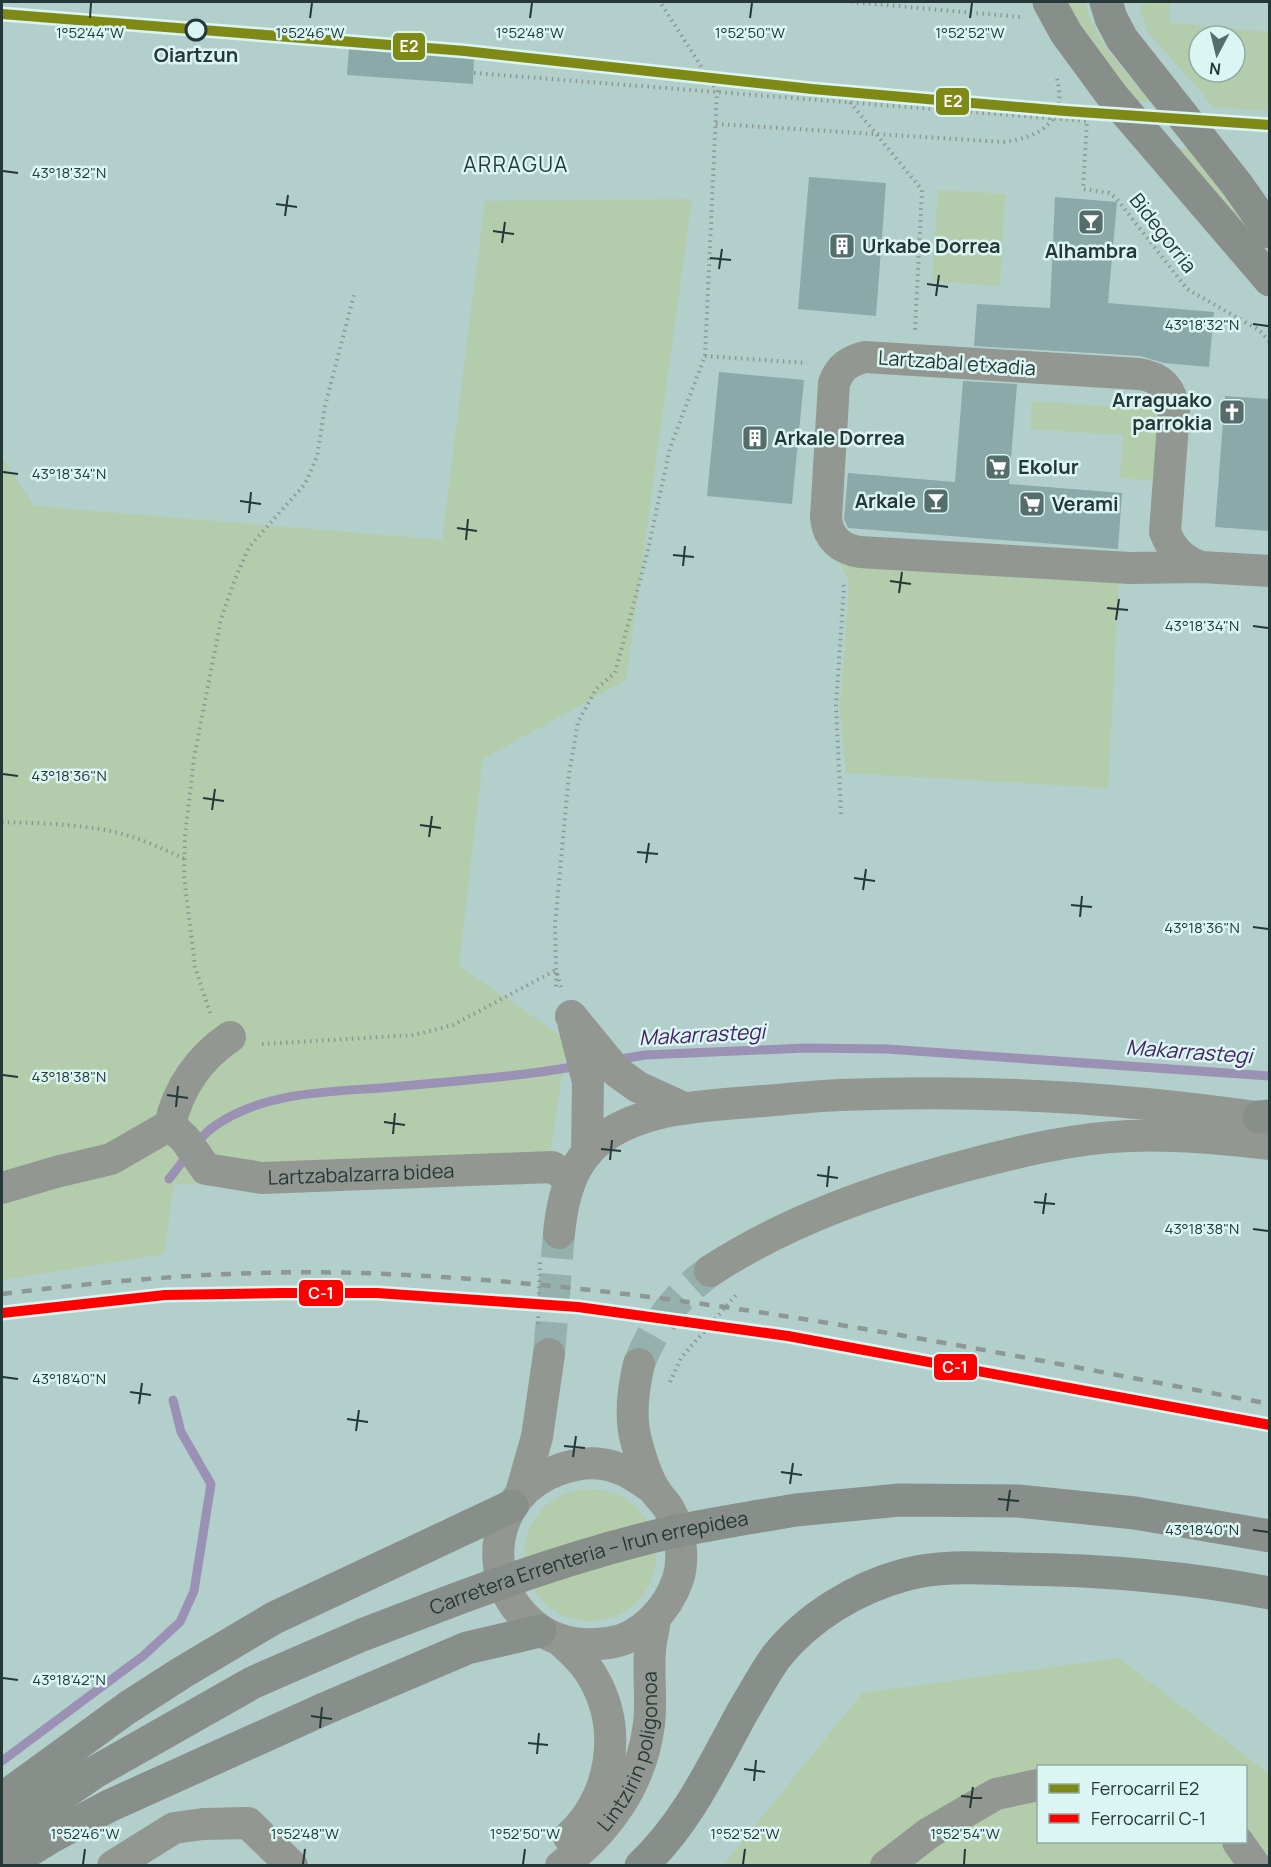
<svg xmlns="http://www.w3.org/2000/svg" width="1271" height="1867" viewBox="0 0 1271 1867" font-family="Manrope,sans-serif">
  <rect width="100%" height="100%" fill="#b2cfcb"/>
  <!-- green -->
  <g fill="#b3ccac" fill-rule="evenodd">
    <path d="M1062 2H1085C1095 42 1124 70 1151 101L1130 102Z"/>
    <path d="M1147 2H1170L1169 23 1269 32V111L1214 107 1149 33 1138 7ZM1199 36H1235V72H1199Z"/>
    <polygon points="1168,148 1189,149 1269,251 1269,265"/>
    <polygon points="938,190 1005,194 1000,286 932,281"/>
    <polygon points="692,199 626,680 483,759 459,966 567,1040 546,1184 174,1184 164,1254 2,1280 2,457 34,506 442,540 485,201"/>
    <polygon points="1032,401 1162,410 1157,481 1120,478 1123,435 1030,429"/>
    <polygon points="839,560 1119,579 1108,788 846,773 840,709 849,583"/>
    <circle cx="590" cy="1555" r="66"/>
    <path d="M1119 1658 1269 1774V1865L723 1866 862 1693ZM1038 1766H1246V1842H1038Z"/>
  </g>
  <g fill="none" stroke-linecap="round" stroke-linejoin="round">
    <!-- stream -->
    <g stroke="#9a91b5" stroke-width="9">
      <polyline points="615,1060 645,1055 805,1048 887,1049 1269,1076"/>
      <path d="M169 1179C184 1161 197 1138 216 1125 267 1090 335 1092 393 1087 454 1081 517 1077 578 1066"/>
      <polyline points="2,1761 143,1656 180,1622 194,1591 211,1484 181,1432 173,1400"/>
    </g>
  </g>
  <!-- building -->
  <g fill="#8ca9a9">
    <polygon points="349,48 474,57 473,84 347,75"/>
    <polygon points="809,177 886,183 876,316 798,309"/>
    <polygon points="1055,197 1117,202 1108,303 1214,312 1209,367 1164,363 1140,356 974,346 977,304 1050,308"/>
    <polygon points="719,372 804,380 792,504 707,496"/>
    <polygon points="963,381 1017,384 1009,484 1122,493 1118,549 848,528 844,519 848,473 955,482"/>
    <polygon points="1225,396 1269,399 1269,531 1215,527"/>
  </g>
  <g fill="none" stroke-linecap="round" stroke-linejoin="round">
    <!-- minor-tunnel -->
    <g stroke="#96b1ad" stroke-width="32" stroke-dasharray="32 16" stroke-linecap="butt">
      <polyline points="549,1354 559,1233"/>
      <path d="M639 1364C654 1325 676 1296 710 1271"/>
    </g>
    <!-- path -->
    <g stroke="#8d9794" stroke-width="4" stroke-dasharray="1.5 4.5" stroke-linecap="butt">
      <polyline points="851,2 1021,17"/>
      <polyline points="474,73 1087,121 1083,189 1109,193 1116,198 1187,289 1259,330 1270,342"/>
      <polyline points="850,102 922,190 915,330"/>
      <path d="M716 124 1003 142C1039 138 1068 121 1057 79"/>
      <polyline points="705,356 807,363"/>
      <polyline points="841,814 836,706 844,587 842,581"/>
      <path d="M2 822C37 823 75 824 110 831 136 836 161 848 185 859"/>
      <polyline points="561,987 556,970 555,925 569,774 578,722 596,689 615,673 647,554 670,448 705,356 717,91 660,2"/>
      <polyline points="210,1013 195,967 184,876 185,836 194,758 221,619 235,579 249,547 305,484 317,457 325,406 355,291"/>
      <polyline points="262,1044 414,1035 453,1025 556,970 556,989"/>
      <polyline points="538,1324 540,1259"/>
      <polyline points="670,1382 681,1358 736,1295"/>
    </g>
    <!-- minor -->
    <g stroke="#939792" stroke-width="32">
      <path d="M1201 567C1182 560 1172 550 1165 532L1174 411C1172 389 1161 377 1139 374L865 357C849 361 840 367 834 383L826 518C828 538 840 549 860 552L1130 568 1201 567 1270 571"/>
      <polyline points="571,1016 617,1072 638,1087 684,1108"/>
      <polyline points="574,1026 588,1082 587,1153"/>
      <path id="s1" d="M170 1125 185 1139 206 1169 262 1178 552 1167 570 1178"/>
      <path d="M2 1188 56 1172 111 1159 170 1125C178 1089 199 1058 230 1037"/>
      <path d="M559 1233C563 1193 573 1156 610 1133 653 1106 715 1105 764 1101 789 1099 815 1096 841 1095 983 1089 1128 1098 1270 1119"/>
      <path d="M710 1271C788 1220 878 1189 968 1165 1021 1151 1075 1138 1129 1136 1176 1134 1223 1139 1270 1144"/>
      <path d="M639 1364C633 1389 629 1418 637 1444 641 1459 647 1477 655 1491 659 1497 665 1502 669 1509 680 1529 685 1557 678 1579 668 1609 641 1639 608 1643 580 1647 553 1642 531 1623 478 1578 491 1494 558 1470 572 1465 588 1462 602 1464 623 1467 638 1478 655 1490"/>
      <polyline points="521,1493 537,1437 549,1354"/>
      <path d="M561 1641C573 1652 586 1664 594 1679 623 1731 612 1797 569 1837"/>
      <polyline points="1238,1842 1255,1866"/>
      <polyline points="113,1866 174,1828 203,1824 248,1823 292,1866"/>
      <path id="s2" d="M561 1866C608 1831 642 1783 649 1724 652 1700 648 1675 650 1650 651 1639 654 1629 655 1618"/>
      <polyline points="886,1866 929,1833 996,1794 1038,1785"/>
    </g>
    <!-- major -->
    <g stroke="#888f8a" stroke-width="33">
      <polyline points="1049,2 1066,33 1113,97 1270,280"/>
      <polyline points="1106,2 1111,18 1122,39 1238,186 1270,232"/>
      <polyline points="1259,1117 1270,1116"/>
      <polyline points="754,1517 796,1510 900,1500 1018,1501 1135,1513 1270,1536"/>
      <polyline points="2,1799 127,1708 183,1672 274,1618 512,1506"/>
      <polyline points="2,1836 95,1772 252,1683 362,1635 430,1609"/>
      <polyline points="4,1866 51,1837 109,1806 324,1709 467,1648 540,1631"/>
      <path d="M641 1866C687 1823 713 1766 743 1711 754 1693 764 1674 776 1657 808 1617 856 1588 904 1575 941 1565 980 1568 1017 1569 1102 1570 1186 1577 1270 1593"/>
    </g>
    <!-- rail -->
    <path stroke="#8d9794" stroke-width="4.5" stroke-dasharray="10 10" stroke-linecap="butt" d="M2 1294C129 1278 258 1268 386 1274 684 1287 977 1349 1270 1404"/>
    <!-- major-bridge -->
    <path stroke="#888f8a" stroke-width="33" id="s3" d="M430 1609C508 1579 587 1552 668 1533 696 1527 725 1522 754 1517"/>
    <defs>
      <polyline id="rail-1" points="2,14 465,51 812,89 1065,111 1270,125"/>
      <polyline id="rail-2" points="2,1313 165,1295 281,1293 377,1293 578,1307 788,1336 1270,1425"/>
    </defs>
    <!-- rail-1 casing -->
    <use href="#rail-1" stroke="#dbf6f2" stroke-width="15"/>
    <!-- rail-2 casing -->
    <use href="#rail-2" stroke="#dbf6f2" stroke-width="15"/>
    <!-- rail-1 -->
    <use href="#rail-1" stroke="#7f8916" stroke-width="10"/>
    <!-- rail-2 -->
    <use href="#rail-2" stroke="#f00" stroke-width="10"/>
  </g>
  <!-- ticks -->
  <path fill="none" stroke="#243937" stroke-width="2" d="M90 18 91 3M310 18 312 3M530 18 532 3M750 18 752 3M970 18 972 3M3 171 18 173M276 204 297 207M285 216 288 195M493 231 514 234M502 243 505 222M710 258 731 260M719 269 722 249M927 284 948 287M936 296 939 275M1253 324 1268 326M3 472 18 474M240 501 261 504M249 513 251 492M457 528 477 531M466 540 468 519M673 555 694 557M683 566 685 546M890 581 911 584M899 593 902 572M1107 608 1128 610M1116 620 1119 599M1253 626 1268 628M3 774 18 776M203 798 224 801M212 810 215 789M420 825 441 828M429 837 432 816M637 852 658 854M646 863 649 843M854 878 875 881M863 890 866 869M1071 905 1092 907M1080 917 1082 896M1253 927 1268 929M3 1075 18 1077M167 1095 188 1098M176 1107 178 1086M384 1122 405 1125M393 1134 395 1113M601 1149 621 1151M610 1160 612 1140M817 1175 838 1178M827 1187 829 1166M1034 1202 1055 1204M1043 1214 1046 1193M1253 1229 1268 1231M3 1377 18 1379M130 1392 151 1395M139 1404 142 1383M347 1419 368 1422M356 1431 359 1410M564 1446 585 1448M573 1457 576 1436M781 1472 802 1475M790 1484 793 1463M998 1499 1019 1501M1007 1511 1010 1490M1253 1530 1268 1532M3 1678 18 1680M311 1716 332 1719M320 1728 322 1707M528 1743 548 1745M537 1754 539 1733M744 1769 765 1772M754 1781 756 1760M961 1796 982 1798M970 1808 973 1787M83 1864 85 1849M303 1864 305 1849M523 1864 525 1849M743 1864 745 1849M964 1864 965 1849"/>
  <!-- icons -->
  <defs>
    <symbol id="bar-square" viewBox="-11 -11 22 22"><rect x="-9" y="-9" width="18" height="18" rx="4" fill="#566e6b" stroke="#dbf6f2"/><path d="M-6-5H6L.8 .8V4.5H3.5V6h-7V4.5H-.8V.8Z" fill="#fff"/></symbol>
    <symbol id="building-square" viewBox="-11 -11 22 22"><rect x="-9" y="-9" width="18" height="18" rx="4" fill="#566e6b" stroke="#dbf6f2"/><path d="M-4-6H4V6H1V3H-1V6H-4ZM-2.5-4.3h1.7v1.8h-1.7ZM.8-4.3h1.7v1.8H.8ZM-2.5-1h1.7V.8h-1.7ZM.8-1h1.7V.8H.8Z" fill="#fff"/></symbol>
    <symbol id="church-square" viewBox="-11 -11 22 22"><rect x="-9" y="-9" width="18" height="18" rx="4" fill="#566e6b" stroke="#dbf6f2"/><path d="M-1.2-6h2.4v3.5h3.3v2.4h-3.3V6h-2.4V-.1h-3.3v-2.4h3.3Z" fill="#fff"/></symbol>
    <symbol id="supermarket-square" viewBox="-11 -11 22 22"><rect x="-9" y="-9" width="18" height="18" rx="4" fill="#566e6b" stroke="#dbf6f2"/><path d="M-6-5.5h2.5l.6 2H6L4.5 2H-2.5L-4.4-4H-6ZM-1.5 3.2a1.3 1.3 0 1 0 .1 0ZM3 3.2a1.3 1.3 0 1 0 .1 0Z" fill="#fff"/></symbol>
  </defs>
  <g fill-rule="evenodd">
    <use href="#bar-square" x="1076" y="207" width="30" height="30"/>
    <use href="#building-square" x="827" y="231" width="30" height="30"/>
    <use href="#church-square" x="1217" y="397" width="30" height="30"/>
    <use href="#building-square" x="740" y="423" width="30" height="30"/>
    <use href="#supermarket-square" x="983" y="452" width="30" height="30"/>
    <use href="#bar-square" x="921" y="486" width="30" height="30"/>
    <use href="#supermarket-square" x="1017" y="489" width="30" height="30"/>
  </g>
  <!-- markers -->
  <circle fill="#dbf6f2" stroke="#243937" stroke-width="3" cx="196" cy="30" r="10"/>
  <g text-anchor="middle" stroke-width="5" stroke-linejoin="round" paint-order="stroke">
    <!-- stop labels -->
    <g font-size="20" font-weight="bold" fill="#243937" stroke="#dbf6f2">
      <text x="196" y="62">Oiartzun</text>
    </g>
    <!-- street labels -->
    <g font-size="20" fill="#243937" stroke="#dbf6f2">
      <text transform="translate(1163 233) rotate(52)" y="7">Bidegorria</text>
      <text transform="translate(957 363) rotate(4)" y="7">Lartzabal etxadia</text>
      <text dy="7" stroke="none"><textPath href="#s1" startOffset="213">Lartzabalzarra bidea</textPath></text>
      <text dy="7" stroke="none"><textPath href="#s3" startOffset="166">Carretera Errenteria – Irun errepidea</textPath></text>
      <text dy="7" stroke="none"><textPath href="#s2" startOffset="140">Lintzirin poligonoa</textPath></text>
    </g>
    <!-- poi labels -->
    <g font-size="20" font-weight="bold" fill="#243937" stroke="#dbf6f2" text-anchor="start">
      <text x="862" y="253">Urkabe Dorrea</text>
      <text x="1091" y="258" text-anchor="middle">Alhambra</text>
      <text x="1212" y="407" text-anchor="end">Arraguako<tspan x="1212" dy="23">parrokia</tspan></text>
      <text x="774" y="445">Arkale Dorrea</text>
      <text x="1018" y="474">Ekolur</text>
      <text x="916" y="508" text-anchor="end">Arkale</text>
      <text x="1052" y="511">Verami</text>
    </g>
    <!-- neighbourhood labels -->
    <g font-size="21" letter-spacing="1.5" fill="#243937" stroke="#dbf6f2">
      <text x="516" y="172">ARRAGUA</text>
    </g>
    <!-- water labels -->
    <g font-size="21" font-style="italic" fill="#452164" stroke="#dbf6f2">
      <text transform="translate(702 1035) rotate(-3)" y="7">Makarrastegi</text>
      <text transform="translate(1189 1052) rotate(4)" y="7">Makarrastegi</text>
    </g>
  </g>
  <g font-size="15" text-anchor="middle" fill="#243937" stroke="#dbf6f2" stroke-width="5" stroke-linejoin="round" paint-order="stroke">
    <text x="90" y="38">1°52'44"W</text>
    <text x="310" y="38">1°52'46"W</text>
    <text x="530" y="38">1°52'48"W</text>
    <text x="750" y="38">1°52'50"W</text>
    <text x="970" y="38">1°52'52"W</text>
    <text x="69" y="178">43°18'32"N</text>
    <text x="1202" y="330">43°18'32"N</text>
    <text x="69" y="479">43°18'34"N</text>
    <text x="1202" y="631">43°18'34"N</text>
    <text x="69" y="781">43°18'36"N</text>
    <text x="1202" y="933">43°18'36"N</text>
    <text x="69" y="1082">43°18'38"N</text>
    <text x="1202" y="1234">43°18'38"N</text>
    <text x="69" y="1384">43°18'40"N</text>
    <text x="1202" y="1535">43°18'40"N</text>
    <text x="69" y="1685">43°18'42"N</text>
    <text x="85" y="1839">1°52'46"W</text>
    <text x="305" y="1839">1°52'48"W</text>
    <text x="525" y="1839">1°52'50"W</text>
    <text x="745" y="1839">1°52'52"W</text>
    <text x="965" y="1839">1°52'54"W</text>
  </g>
  <g stroke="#dbf6f2" stroke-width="2">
    <rect x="392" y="32" width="34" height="29" rx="6" fill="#7f8916"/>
    <rect x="935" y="87" width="35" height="29" rx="6" fill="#7f8916"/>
    <rect x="298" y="1279" width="46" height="28" rx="6" fill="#f00"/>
    <rect x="933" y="1353" width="45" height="28" rx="6" fill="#f00"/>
  </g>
  <g font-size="16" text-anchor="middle" font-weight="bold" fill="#fff">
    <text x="409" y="52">E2</text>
    <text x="953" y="107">E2</text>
    <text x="321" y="1299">C-1</text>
    <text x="955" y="1373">C-1</text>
  </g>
  <!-- border -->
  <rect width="1271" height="1867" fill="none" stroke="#243937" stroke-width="6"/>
  <!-- legend -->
  <rect x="1037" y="1765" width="210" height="78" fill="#dbf6f2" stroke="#92aaa7" stroke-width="1.5"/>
  <rect x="1049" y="1784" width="30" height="9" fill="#7f8916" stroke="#92aaa7" stroke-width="1.5"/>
  <text x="1091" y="1795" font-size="18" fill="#243937">Ferrocarril E2</text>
  <rect x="1049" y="1814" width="30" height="9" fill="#ff0000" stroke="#92aaa7" stroke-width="1.5"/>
  <text x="1091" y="1825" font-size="18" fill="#243937">Ferrocarril C-1</text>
  <!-- north arrow -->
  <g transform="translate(1217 54) rotate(187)"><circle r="28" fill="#dbf6f2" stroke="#92aaa7" stroke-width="1.5"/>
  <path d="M0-4.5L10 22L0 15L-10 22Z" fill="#566e6b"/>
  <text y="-9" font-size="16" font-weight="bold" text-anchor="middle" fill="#243937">N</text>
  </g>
</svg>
